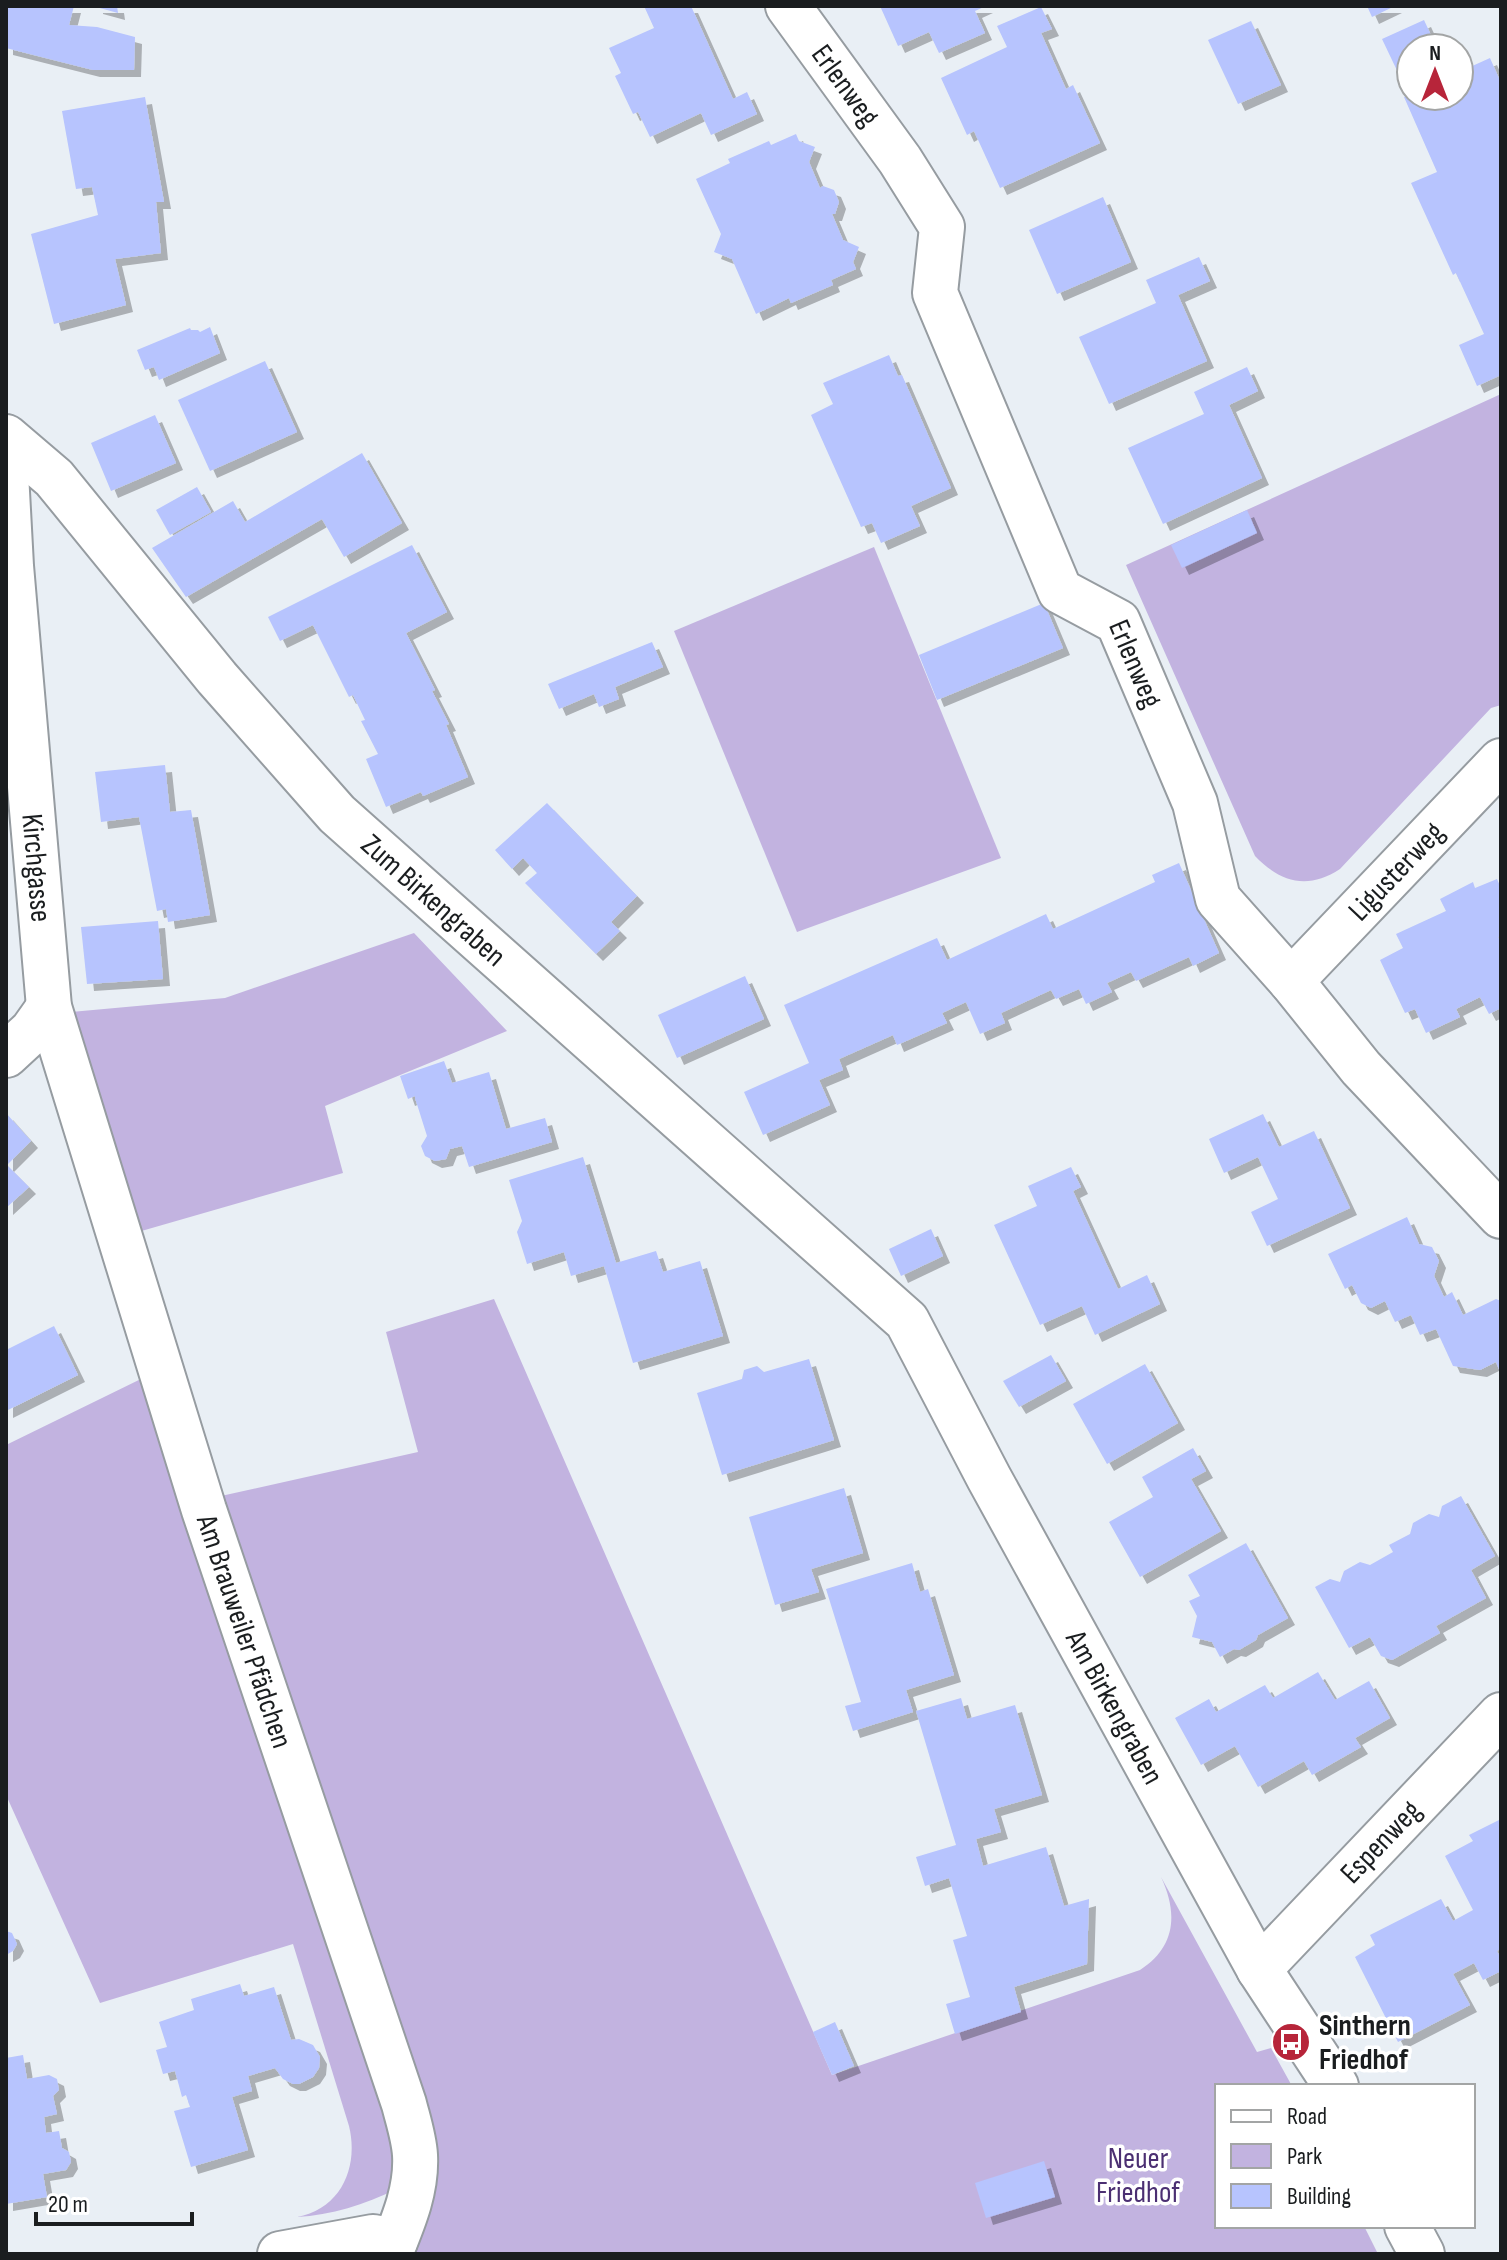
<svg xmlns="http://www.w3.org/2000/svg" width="1507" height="2260" viewBox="0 0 1507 2260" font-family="'Sofia Sans Condensed',sans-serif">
  <defs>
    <filter id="shadow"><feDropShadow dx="7" dy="7" stdDeviation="0" flood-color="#0004"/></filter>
  </defs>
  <rect width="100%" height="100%" fill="#e9eff5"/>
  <!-- green -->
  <g fill="#c2b3e0">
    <path d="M1501 394V705L1491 708 1340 869C1308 890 1281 883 1255 856L1126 565Z"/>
    <polygon points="874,547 1001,858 797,932 674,631"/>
    <polygon points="414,933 507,1031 325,1106 343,1173 138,1232 71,1012 225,998"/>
    <path d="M494 1299 832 2075 1140 1970C1176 1947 1178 1913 1161 1877L1257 2052 1271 2048 1292 2086H1217V2226H1364L1378 2254H407L429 2198 221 1496 418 1452 386 1332Z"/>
    <path d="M147 1376 394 2113 396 2189C365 2205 331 2215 297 2217 341 2209 359 2167 349 2126L293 1944 100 2003 6 1795V1445Z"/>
  </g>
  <!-- building -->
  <g fill="#b7c4fe" filter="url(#shadow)">
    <polygon points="6,6 74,6 69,25 97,27 135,37 134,70 93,70 6,48"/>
    <polygon points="96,6 117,6 118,13 96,7"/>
    <polygon points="644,6 691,6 733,99 747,92 757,114 711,135 701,113 650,137 638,112 633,114 615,76 621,73 609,48 654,28"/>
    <polygon points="880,6 986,6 975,11 985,33 939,53 929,32 898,46"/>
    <polygon points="1367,6 1395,6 1372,17"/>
    <polygon points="1041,7 1052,29 1041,33 1066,89 1073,85 1100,143 1000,188 974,131 967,135 941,78 1007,47 997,26"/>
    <polygon points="1424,20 1437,48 1411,48 1411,77 1402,81 1382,39"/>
    <polygon points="1251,21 1281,85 1238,104 1208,40"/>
    <polygon points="1490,58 1501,83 1501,375 1477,386 1459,345 1484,334 1456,273 1453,275 1411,183 1437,172 1404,97 1411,93 1411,96 1459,96 1459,72"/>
    <polygon points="145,97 164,202 156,202 161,253 115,259 126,305 54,324 31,234 98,215 92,187 76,189 62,111"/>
    <polygon points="796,134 799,141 815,147 809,162 820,188 823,186 834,190 839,202 835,214 832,214 843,240 859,247 853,262 856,269 831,280 833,285 791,303 789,298 756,314 732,259 714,252 721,234 696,179 730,163 728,159 769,141 771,145"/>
    <polygon points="1103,197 1131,262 1057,294 1029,230"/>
    <polygon points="1199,257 1210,281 1178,295 1207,361 1109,404 1079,337 1156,303 1146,280"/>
    <polygon points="210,327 220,353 159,380 154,367 145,370 137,350 190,328 191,330 198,330 200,332"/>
    <polygon points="889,355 898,376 902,375 951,488 911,506 920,526 881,543 872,523 861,527 811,415 833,404 823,383"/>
    <polygon points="265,361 297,432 210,471 178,400"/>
    <polygon points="1247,367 1258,391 1229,405 1262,478 1163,524 1128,448 1204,414 1194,392"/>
    <polygon points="155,415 176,463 111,491 91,443"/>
    <polygon points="362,453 402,523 344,557 322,519 186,597 152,548 233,501 245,522"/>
    <polygon points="197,487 211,512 170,535 156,510"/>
    <polygon points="1247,510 1257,533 1182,568 1171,545"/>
    <polygon points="412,545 447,612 406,633 435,690 432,691 449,724 446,725 468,777 423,796 421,792 386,807 366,759 378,754 361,721 365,720 353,695 349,697 313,625 280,641 268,617"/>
    <polygon points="1044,603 1063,648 937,700 919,655"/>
    <polygon points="652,642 663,667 615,687 619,699 599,707 594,694 559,709 548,684"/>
    <polygon points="165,765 170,812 191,810 210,915 168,922 166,909 157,911 139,817 101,822 95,772"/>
    <polygon points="547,803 637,896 611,922 620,931 596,954 525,883 537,873 523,858 512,869 495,850"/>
    <polygon points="1179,863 1219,953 1193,966 1189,957 1136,981 1131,972 1107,983 1112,992 1086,1004 1079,989 1056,999 1051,990 1001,1013 1005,1023 980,1034 966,1002 942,1013 947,1023 897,1045 893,1035 839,1059 843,1070 819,1080 830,1105 763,1135 744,1092 809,1063 784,1005 937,938 947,960 1046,914 1053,929 1155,882 1152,875"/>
    <polygon points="1497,879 1501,888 1501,936 1498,937 1501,942 1501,1008 1489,1014 1480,997 1456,1009 1460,1017 1426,1033 1415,1009 1405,1013 1380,960 1403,948 1396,934 1446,911 1440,899 1473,882 1475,888"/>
    <polygon points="158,921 163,979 87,984 81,927"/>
    <polygon points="745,976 764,1019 677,1058 658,1015"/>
    <polygon points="444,1061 452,1083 489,1072 506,1129 545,1118 552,1142 469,1167 462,1146 450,1149 446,1159 435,1161 425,1156 421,1146 427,1136 415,1098 415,1096 408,1099 400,1076"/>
    <polygon points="6,1113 31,1141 7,1165 29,1187 6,1208"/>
    <polygon points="1263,1114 1279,1147 1314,1131 1350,1208 1267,1246 1251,1212 1278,1199 1258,1157 1224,1173 1209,1139"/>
    <polygon points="583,1157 616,1263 656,1251 663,1272 700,1261 723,1336 633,1363 604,1266 571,1276 564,1252 527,1264 517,1232 522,1221 509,1180"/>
    <polygon points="1071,1167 1081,1187 1073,1191 1118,1289 1147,1275 1160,1304 1095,1335 1082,1306 1040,1325 994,1225 1037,1206 1028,1186"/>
    <polygon points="1407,1217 1419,1244 1432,1247 1439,1261 1434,1276 1444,1297 1452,1292 1463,1315 1496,1299 1501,1301 1501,1374 1496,1362 1480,1370 1453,1366 1436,1329 1420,1335 1411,1315 1395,1322 1385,1301 1371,1308 1361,1303 1352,1285 1345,1289 1328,1254"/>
    <polygon points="931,1229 943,1256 901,1276 889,1249"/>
    <polygon points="54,1326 78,1375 6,1411 6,1350"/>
    <polygon points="1051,1355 1066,1381 1019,1407 1003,1381"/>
    <polygon points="809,1359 834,1440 722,1475 697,1393 742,1379 744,1370 757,1366 764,1372"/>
    <polygon points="1145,1364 1178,1423 1107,1464 1073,1404"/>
    <polygon points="1193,1448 1206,1471 1191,1479 1221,1531 1140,1577 1109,1522 1153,1497 1142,1477"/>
    <polygon points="844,1488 863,1553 811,1569 819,1592 775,1605 749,1517"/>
    <polygon points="1461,1496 1495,1556 1471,1570 1486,1598 1436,1626 1440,1633 1392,1660 1381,1656 1370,1637 1349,1648 1315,1587 1330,1579 1340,1582 1344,1571 1360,1562 1370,1565 1393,1552 1389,1545 1410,1534 1413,1523 1429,1514 1439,1517 1442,1506"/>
    <polygon points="1246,1543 1288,1618 1258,1635 1256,1640 1239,1650 1234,1649 1220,1657 1212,1642 1192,1637 1197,1616 1189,1601 1200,1596 1188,1575"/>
    <polygon points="912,1563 920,1592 928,1589 954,1675 906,1690 913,1712 853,1731 845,1706 861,1702 826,1589"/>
    <polygon points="1318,1672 1335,1700 1369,1681 1390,1718 1355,1738 1361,1747 1312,1775 1304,1761 1258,1787 1235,1746 1201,1765 1175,1718 1209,1699 1216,1712 1265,1685 1273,1698"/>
    <polygon points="961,1698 967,1719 1015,1705 1042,1795 994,1809 1001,1832 976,1839 983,1866 1046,1847 1064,1906 1089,1899 1087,1964 1014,1987 1021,2012 955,2034 946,2004 970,1997 953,1940 967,1936 949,1878 925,1886 916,1857 956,1845 916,1711"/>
    <polygon points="1501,1819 1501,1948 1497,1951 1501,1959 1501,1971 1483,1980 1474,1963 1453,1974 1470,2005 1398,2042 1355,1957 1375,1945 1370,1935 1441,1899 1453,1921 1473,1910 1445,1856 1473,1841 1469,1835"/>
    <polygon points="6,1931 12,1933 17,1944 13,1951 6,1955"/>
    <polygon points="240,1984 244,1996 274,1987 291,2040 299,2039 313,2045 320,2057 319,2068 313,2077 299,2084 293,2084 283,2079 275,2068 248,2076 252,2091 232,2097 248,2150 191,2167 174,2111 190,2107 186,2095 182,2097 175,2071 163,2074 156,2050 167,2047 159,2022 194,2010 191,1999"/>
    <polygon points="835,2022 854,2066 832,2075 813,2032"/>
    <polygon points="23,2055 27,2079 49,2075 57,2079 59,2090 53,2096 57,2114 44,2117 46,2133 59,2131 62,2148 69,2152 71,2162 66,2170 43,2174 47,2197 6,2204 6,2058"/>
    <polygon points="1044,2161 1055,2197 986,2218 975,2183"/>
  </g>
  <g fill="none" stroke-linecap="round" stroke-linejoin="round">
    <defs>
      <g id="street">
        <path id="s1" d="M788 6 900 160 942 227 935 293 1060 591 1118 622 1195 803 1218 899 1291 981 1361 1068 1501 1216"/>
        <path id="s2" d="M6 437 54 478 217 678 337 814 907 1321 989 1478 1259 1969 1336 2086"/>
        <path id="s3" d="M6 473 11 566 49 1007 204 1510 404 2104C408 2120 414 2138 415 2155 417 2190 403 2222 390 2254"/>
        <path id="s4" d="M1291 981 1501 761"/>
        <polyline points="6,1055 32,1031 49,1007"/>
        <path id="s5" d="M1259 1969 1501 1715"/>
        <polyline points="1407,2226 1422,2254"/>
        <polyline points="280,2254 373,2237 395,2241"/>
      </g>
    </defs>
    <!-- street casing -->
    <use href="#street" stroke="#969ca1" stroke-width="48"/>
    <!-- street -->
    <use href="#street" stroke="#fff" stroke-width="44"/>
  </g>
  <!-- icons -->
  <defs>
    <symbol id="bus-disc" viewBox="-11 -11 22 22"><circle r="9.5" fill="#b7253a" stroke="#fff"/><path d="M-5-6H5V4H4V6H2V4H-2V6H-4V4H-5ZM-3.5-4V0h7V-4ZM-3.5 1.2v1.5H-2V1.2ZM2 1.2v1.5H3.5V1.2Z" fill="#fff"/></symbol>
  </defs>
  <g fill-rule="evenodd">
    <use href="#bus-disc" x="1269" y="2020" width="44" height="44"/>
  </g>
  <g text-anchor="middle" stroke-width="7" stroke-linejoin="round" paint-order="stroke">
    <!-- street labels -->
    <g font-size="30" fill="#1a1d1f" stroke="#fff">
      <text dy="10" stroke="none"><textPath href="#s1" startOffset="98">Erlenweg</textPath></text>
      <text dy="10" stroke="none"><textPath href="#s1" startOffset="770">Erlenweg</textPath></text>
      <text dy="10" stroke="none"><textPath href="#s3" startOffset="396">Kirchgasse</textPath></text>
      <text dy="10" stroke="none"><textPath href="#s4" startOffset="152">Ligusterweg</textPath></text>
      <text dy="10" stroke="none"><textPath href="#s2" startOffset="632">Zum Birkengraben</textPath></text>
      <text dy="10" stroke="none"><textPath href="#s3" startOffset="1190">Am Brauweiler Pfädchen</textPath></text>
      <text dy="10" stroke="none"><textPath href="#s2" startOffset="1704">Am Birkengraben</textPath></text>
      <text dy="10" stroke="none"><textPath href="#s5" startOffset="176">Espenweg</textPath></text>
    </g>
    <!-- poi labels -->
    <g font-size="30" font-weight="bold" fill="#1a1d1f" stroke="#fff" text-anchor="start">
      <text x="1319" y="2035">Sinthern<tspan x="1319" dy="34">Friedhof</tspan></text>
    </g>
    <!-- park labels -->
    <g font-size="30" fill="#4b2f72" stroke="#fff">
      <text x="1138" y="2168">Neuer<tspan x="1138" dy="34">Friedhof</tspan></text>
    </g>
  </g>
  <!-- border -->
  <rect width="1507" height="2260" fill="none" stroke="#1a1d1f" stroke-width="16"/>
  <!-- legend -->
  <rect x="1215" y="2084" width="260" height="144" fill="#ffffff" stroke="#a3a5a5" stroke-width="2"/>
  <rect x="1231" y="2110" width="40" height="12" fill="#ffffff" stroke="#a3a5a5" stroke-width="2"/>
  <text x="1287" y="2124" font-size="24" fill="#1a1d1f">Road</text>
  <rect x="1231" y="2144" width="40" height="24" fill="#c2b3e0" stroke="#a3a5a5" stroke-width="2"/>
  <text x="1287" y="2164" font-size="24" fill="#1a1d1f">Park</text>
  <rect x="1231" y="2184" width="40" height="24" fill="#b7c4fe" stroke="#a3a5a5" stroke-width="2"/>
  <text x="1287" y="2204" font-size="24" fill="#1a1d1f">Building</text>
  <!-- north arrow -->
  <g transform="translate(1435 72)"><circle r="38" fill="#ffffff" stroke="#a3a5a5" stroke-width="2"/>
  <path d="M0-6L14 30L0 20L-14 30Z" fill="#b7253a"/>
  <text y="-12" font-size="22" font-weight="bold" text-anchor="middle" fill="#1a1d1f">N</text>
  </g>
  <!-- scale -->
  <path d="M36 2212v12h156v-12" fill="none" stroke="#1a1d1f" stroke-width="4"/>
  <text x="48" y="2212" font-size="24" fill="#1a1d1f" stroke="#ffffff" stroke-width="6" paint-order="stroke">20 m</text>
</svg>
